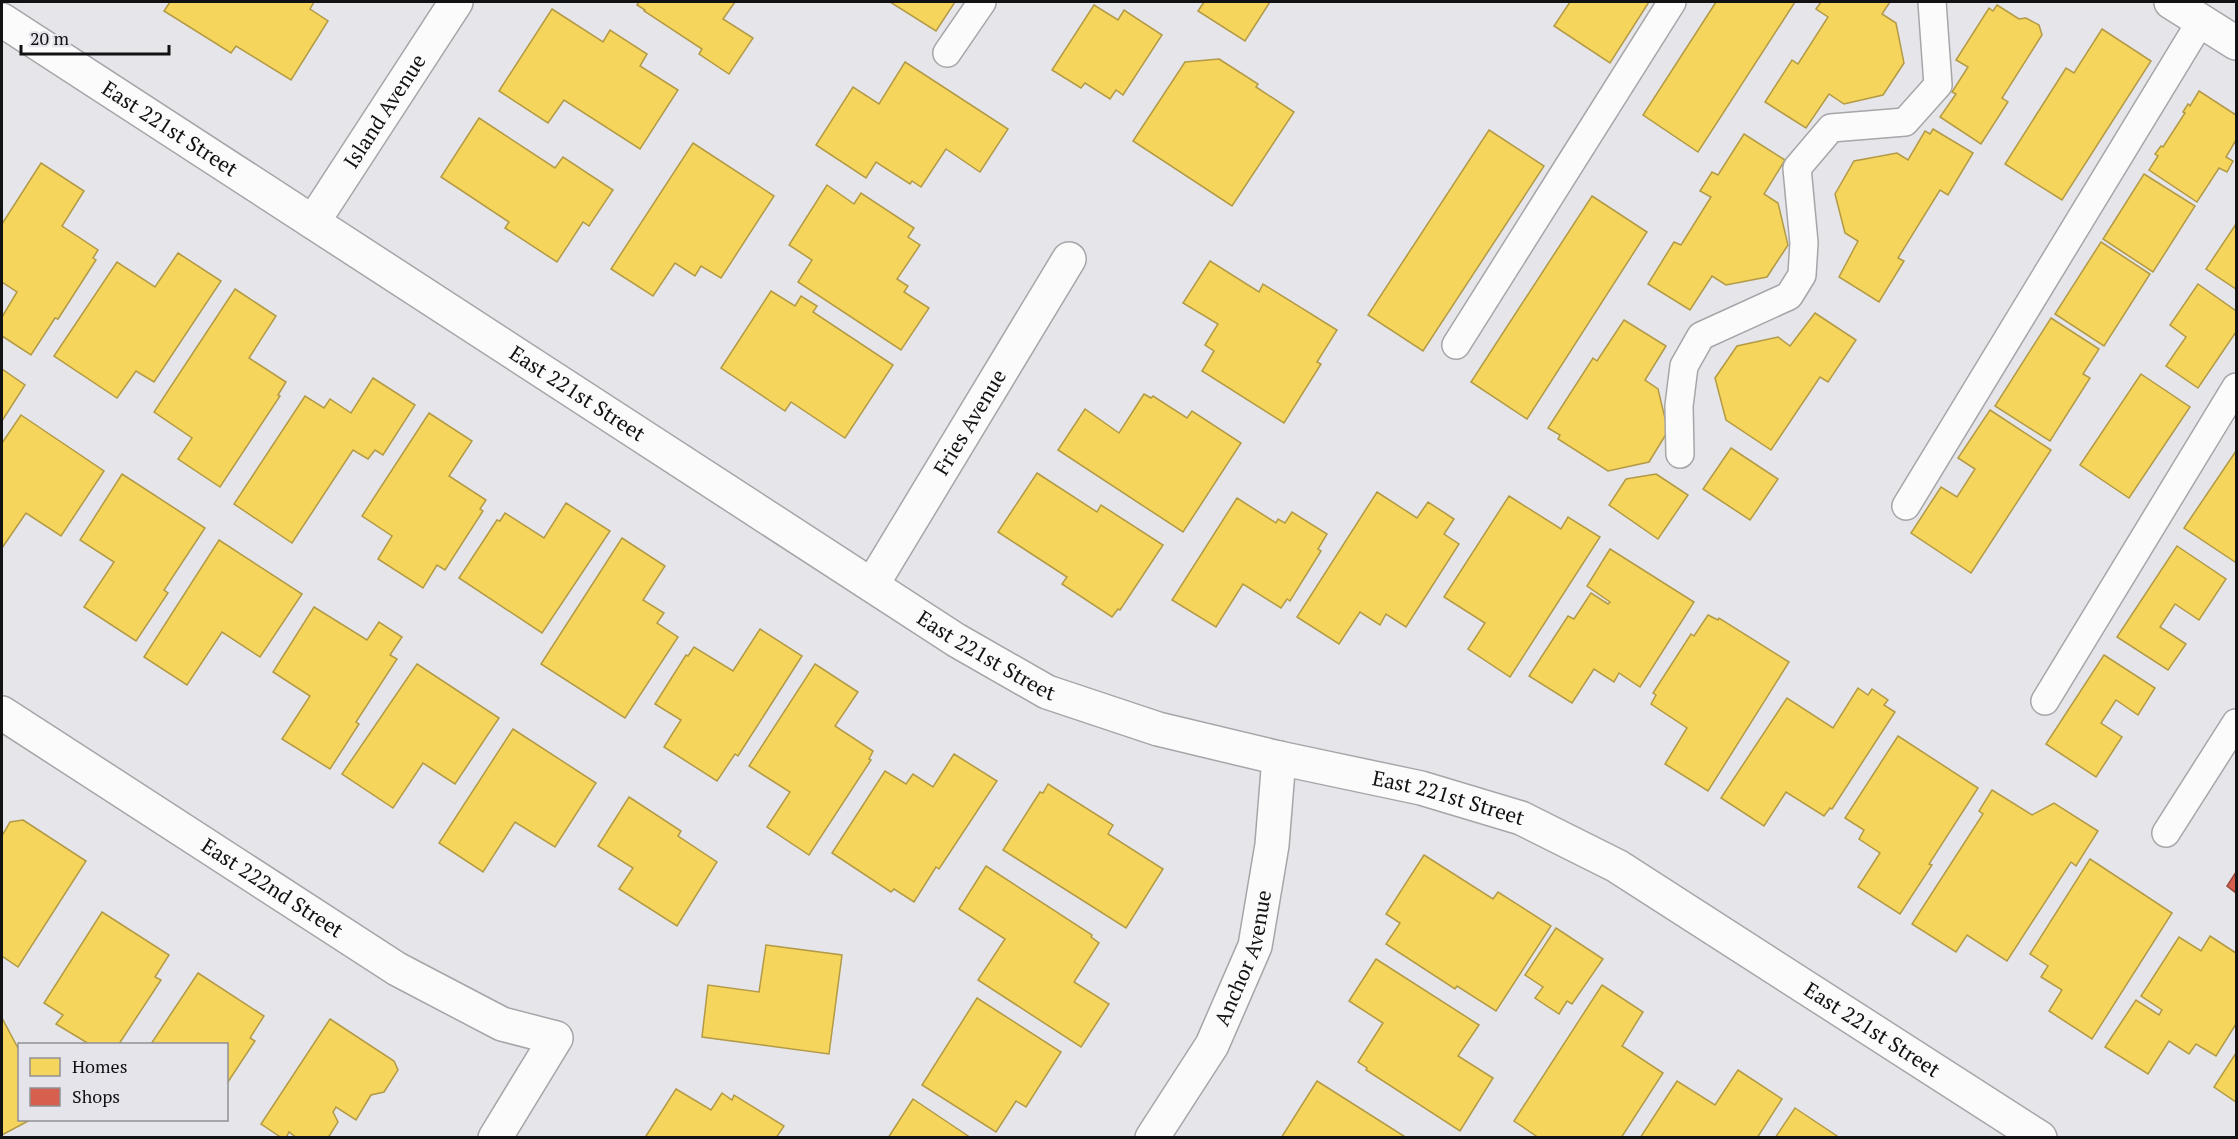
<svg xmlns="http://www.w3.org/2000/svg" width="2238" height="1139" viewBox="0 0 2238 1139" font-family="'PT Serif',serif">
  <rect width="100%" height="100%" fill="#e6e5e9"/>
  <!-- homes -->
  <g fill="#f6d55c" stroke="#b29a46" stroke-width="1.5">
    <polygon points="170,2 314,2 310,9 328,21 291,80 236,46 231,53 164,11"/>
    <polygon points="639,2 735,2 723,19 753,38 729,74 699,54 702,49 644,11 645,10 637,5"/>
    <polygon points="890,2 955,2 936,31"/>
    <polygon points="1204,2 1270,2 1245,41 1198,11"/>
    <polygon points="1570,2 1649,2 1610,63 1554,26"/>
    <polygon points="1716,2 1795,2 1698,152 1643,115"/>
    <polygon points="1821,2 1890,2 1882,14 1896,23 1904,63 1883,95 1844,104 1829,94 1806,128 1765,102 1792,60 1798,64 1828,17 1816,9"/>
    <polygon points="1094,5 1118,20 1124,10 1162,35 1123,95 1116,90 1110,99 1085,83 1081,88 1052,70"/>
    <polygon points="1997,5 2019,19 2026,18 2039,25 2042,35 2002,98 2008,102 1981,144 1940,117 1956,94 1952,92 1968,67 1956,60 1989,8 1993,11"/>
    <polygon points="552,9 603,42 610,30 647,54 640,66 678,90 640,149 564,100 548,123 499,91"/>
    <polygon points="2102,29 2151,61 2062,200 2005,164 2066,68 2074,73"/>
    <polygon points="1219,59 1258,84 1256,87 1294,112 1232,206 1133,141 1185,62"/>
    <polygon points="905,62 1008,129 980,172 946,149 921,187 912,181 910,184 876,162 866,178 816,145 853,87 879,104"/>
    <polygon points="2199,91 2236,115 2236,140 2226,157 2233,161 2227,172 2219,168 2197,202 2149,170 2158,156 2155,154 2161,146 2163,147 2185,113 2183,112 2188,104 2190,106"/>
    <polygon points="479,118 555,168 563,157 613,190 589,226 583,222 557,262 505,228 509,222 441,177"/>
    <polygon points="1933,129 1973,153 1948,195 1940,190 1898,258 1904,261 1879,302 1839,277 1858,241 1845,233 1835,194 1854,161 1897,153 1908,160 1925,131 1930,134"/>
    <polygon points="1489,130 1544,166 1423,351 1368,315"/>
    <polygon points="1744,134 1785,160 1764,194 1778,203 1788,245 1767,277 1726,285 1712,276 1690,310 1648,284 1674,242 1681,245 1711,197 1700,191 1712,172 1718,175"/>
    <polygon points="693,143 774,196 721,278 701,266 695,276 675,263 653,296 611,269"/>
    <polygon points="41,163 84,191 62,226 98,250 93,258 96,260 58,319 55,318 31,355 2,336 2,317 17,292 2,282 2,224"/>
    <polygon points="2144,174 2195,206 2153,272 2103,239"/>
    <polygon points="827,185 854,204 861,193 914,228 908,237 920,245 897,279 908,286 904,292 929,308 901,350 798,282 812,260 789,245"/>
    <polygon points="1592,196 1647,232 1527,419 1471,382"/>
    <polygon points="2236,224 2236,289 2206,269"/>
    <polygon points="2101,242 2150,274 2104,346 2055,314"/>
    <polygon points="178,253 221,281 154,382 136,371 117,398 54,356 117,262 155,287"/>
    <polygon points="1210,261 1259,292 1263,284 1337,330 1317,362 1321,364 1284,423 1202,371 1214,351 1205,345 1218,324 1183,303"/>
    <polygon points="2198,284 2236,311 2236,332 2198,388 2166,366 2186,337 2170,325"/>
    <polygon points="235,289 276,316 249,358 286,382 278,395 280,396 220,487 178,459 192,438 154,412"/>
    <polygon points="771,291 795,306 801,296 817,306 813,312 893,365 845,438 791,402 785,411 721,368"/>
    <polygon points="1815,313 1856,340 1828,382 1820,377 1771,450 1726,420 1715,378 1737,346 1778,337 1790,346"/>
    <polygon points="2051,318 2099,349 2083,374 2090,378 2050,441 1995,406"/>
    <polygon points="1624,320 1666,346 1645,380 1658,389 1668,431 1649,462 1608,471 1558,439 1560,435 1548,428 1593,358 1597,361"/>
    <polygon points="2,369 25,385 2,421"/>
    <polygon points="2141,374 2190,407 2129,498 2080,465"/>
    <polygon points="373,378 415,405 383,455 375,450 368,459 353,450 292,543 234,504 305,396 324,408 330,399 351,413"/>
    <polygon points="1144,394 1151,398 1153,396 1187,418 1192,411 1241,443 1183,532 1058,450 1085,409 1119,433"/>
    <polygon points="1990,410 2051,450 1971,573 1911,533 1941,487 1957,497 1975,469 1958,458"/>
    <polygon points="429,413 472,441 449,476 486,500 480,509 483,511 445,570 437,565 423,588 378,559 392,536 362,516"/>
    <polygon points="21,415 104,471 61,536 26,513 2,548 2,443"/>
    <polygon points="1731,448 1778,479 1750,520 1703,489"/>
    <polygon points="2236,451 2236,560 2235,562 2184,528"/>
    <polygon points="1037,473 1097,512 1101,505 1163,545 1120,610 1118,609 1112,617 1062,584 1067,577 998,532"/>
    <polygon points="122,474 205,528 164,590 168,593 136,641 84,607 114,562 80,540"/>
    <polygon points="1656,474 1688,495 1658,539 1609,505 1626,479"/>
    <polygon points="1377,492 1417,518 1428,502 1454,519 1444,534 1459,544 1406,627 1386,614 1380,625 1360,612 1339,644 1297,617"/>
    <polygon points="1509,496 1561,529 1568,517 1600,537 1510,677 1468,649 1485,623 1444,597"/>
    <polygon points="1237,498 1276,523 1278,519 1285,523 1292,512 1327,534 1318,549 1321,551 1290,601 1287,599 1281,608 1243,584 1216,627 1172,600"/>
    <polygon points="566,503 610,531 542,633 459,578 497,520 500,521 505,513 544,538"/>
    <polygon points="622,538 665,566 643,600 664,613 657,623 678,637 625,718 541,664"/>
    <polygon points="219,540 302,594 260,657 222,632 187,685 144,657"/>
    <polygon points="2177,546 2226,579 2199,620 2175,604 2160,627 2186,644 2168,670 2117,637"/>
    <polygon points="1610,549 1694,602 1640,687 1619,673 1614,682 1594,669 1572,703 1529,676 1568,616 1574,619 1591,593 1608,604 1610,602 1587,586"/>
    <polygon points="314,607 367,640 379,622 402,637 390,655 397,659 356,722 359,724 330,769 282,739 310,696 273,672"/>
    <polygon points="1708,615 1718,620 1719,618 1789,662 1708,791 1665,764 1687,728 1651,704 1656,695 1653,693 1691,634 1694,636"/>
    <polygon points="760,629 802,656 738,756 735,754 717,781 664,747 681,720 655,704 686,655 688,656 694,647 733,671"/>
    <polygon points="2104,655 2155,688 2138,715 2116,700 2101,723 2122,737 2096,777 2046,744"/>
    <polygon points="417,664 499,718 455,784 423,763 393,808 342,774"/>
    <polygon points="815,664 858,692 835,726 873,751 869,759 871,760 809,855 767,827 790,792 749,766"/>
    <polygon points="1858,688 1868,695 1872,689 1888,700 1884,705 1895,712 1832,809 1830,808 1824,816 1786,792 1764,826 1721,798 1787,698 1833,728"/>
    <polygon points="513,729 596,783 555,847 515,822 483,872 439,843"/>
    <polygon points="1898,736 1978,788 1929,864 1932,865 1900,914 1858,887 1880,853 1859,839 1864,830 1845,818"/>
    <polygon points="954,754 997,781 939,869 936,867 914,902 894,889 891,892 832,853 885,771 906,784 913,774 933,787"/>
    <polygon points="1048,784 1113,825 1108,834 1163,869 1126,928 1003,850 1040,792 1043,793"/>
    <polygon points="1992,790 2032,815 2054,803 2098,831 2076,866 2071,862 2007,961 1967,935 1956,952 1912,924 1983,814 1979,811"/>
    <polygon points="629,797 681,831 678,836 717,862 677,926 619,889 633,868 598,846"/>
    <polygon points="23,820 86,861 18,967 2,956 2,836 10,822"/>
    <polygon points="1424,855 1493,899 1498,892 1551,926 1496,1011 1457,986 1455,989 1386,944 1400,923 1386,914"/>
    <polygon points="2090,859 2172,913 2092,1039 2049,1011 2062,990 2041,977 2048,966 2030,954"/>
    <polygon points="986,866 1092,935 1091,937 1099,943 1074,982 1109,1004 1081,1047 978,980 1005,939 959,909"/>
    <polygon points="102,912 169,955 155,977 161,980 119,1044 89,1044 56,1024 63,1015 44,1003"/>
    <polygon points="1556,928 1603,959 1572,1004 1567,1001 1559,1014 1535,998 1543,987 1525,975"/>
    <polygon points="2210,936 2236,953 2236,1024 2216,1056 2196,1044 2189,1054 2169,1041 2148,1074 2105,1047 2136,1000 2159,1015 2162,1010 2141,996 2179,937 2201,951"/>
    <polygon points="766,945 842,955 829,1054 702,1037 708,985 759,992"/>
    <polygon points="1376,959 1479,1025 1458,1056 1493,1078 1460,1131 1366,1070 1367,1068 1358,1062 1383,1023 1349,1001"/>
    <polygon points="198,973 264,1016 250,1038 255,1041 226,1085 226,1044 151,1044"/>
    <polygon points="1602,985 1643,1012 1622,1046 1663,1073 1621,1138 1539,1138 1514,1121"/>
    <polygon points="977,998 1061,1052 1026,1107 1016,1101 996,1132 922,1085"/>
    <polygon points="2,1018 20,1052 20,1120 30,1120 2,1135"/>
    <polygon points="330,1019 394,1061 398,1070 384,1092 371,1095 356,1120 336,1107 333,1112 338,1122 328,1138 297,1138 289,1132 286,1138 282,1138 261,1124"/>
    <polygon points="2236,1053 2236,1102 2214,1087"/>
    <polygon points="1738,1070 1782,1099 1757,1138 1640,1138 1677,1081 1715,1105"/>
    <polygon points="1317,1081 1407,1138 1281,1138"/>
    <polygon points="676,1089 711,1110 722,1093 732,1100 734,1095 784,1126 776,1138 648,1138 646,1136"/>
    <polygon points="913,1099 971,1138 888,1138"/>
    <polygon points="1795,1108 1837,1136 1836,1138 1775,1138"/>
  </g>
  <!-- shops -->
  <polygon fill="#d6604d" stroke="#9b483c" stroke-width="1.5" points="2236,872 2236,893 2227,886"/>
  <g fill="none" stroke-linecap="round" stroke-linejoin="round">
    <defs>
      <g id="service">
        <polyline points="947,53 982,2"/>
        <polyline points="1456,345 1672,2"/>
        <polyline points="1680,454 1679,406 1684,366 1701,336 1789,296 1802,275 1804,243 1797,168 1831,128 1905,122 1938,85 1932,2"/>
        <polyline points="1906,506 2201,21"/>
        <polyline points="2045,701 2236,387"/>
        <polyline points="2166,833 2236,723"/>
      </g>
      <g id="minor">
        <path id="s1" d="M2 20 956 640 1047 692 1158 729 1279 758 1421 788 1521 818 1617 866 2040 1138"/>
        <path id="s2" d="M313 222 456 2"/>
        <path id="s3" d="M872 585 1069 259"/>
        <path id="s4" d="M2 713 397 969 502 1024 556 1038 495 1138"/>
        <path id="s5" d="M1152 1138 1212 1045 1255 946 1272 845 1279 758"/>
      </g>
      <polyline id="tertiary" points="2171,2 2236,43"/>
    </defs>
    <!-- service casing -->
    <use href="#service" stroke="#a6a5a8" stroke-width="30"/>
    <!-- minor casing -->
    <use href="#minor" stroke="#a6a5a8" stroke-width="36"/>
    <!-- tertiary casing -->
    <use href="#tertiary" stroke="#a6a5a8" stroke-width="36"/>
    <!-- service -->
    <use href="#service" stroke="#fbfbfc" stroke-width="27"/>
    <!-- minor -->
    <use href="#minor" stroke="#fbfbfc" stroke-width="33"/>
    <!-- tertiary -->
    <use href="#tertiary" stroke="#fbfbfc" stroke-width="33"/>
  </g>
  <g text-anchor="middle" stroke-width="6" stroke-linejoin="round" paint-order="stroke">
    <!-- street labels -->
    <g font-size="21" fill="#121113" stroke="#e5e4ea">
      <text dy="7" stroke="none"><textPath href="#s2" startOffset="132">Island Avenue</textPath></text>
      <text dy="7" stroke="none"><textPath href="#s1" startOffset="200">East 221st Street</textPath></text>
      <text dy="7" stroke="none"><textPath href="#s1" startOffset="686">East 221st Street</textPath></text>
      <text dy="7" stroke="none"><textPath href="#s3" startOffset="190">Fries Avenue</textPath></text>
      <text dy="7" stroke="none"><textPath href="#s1" startOffset="1172">East 221st Street</textPath></text>
      <text dy="7" stroke="none"><textPath href="#s1" startOffset="1658">East 221st Street</textPath></text>
      <text dy="7" stroke="none"><textPath href="#s4" startOffset="322">East 222nd Street</textPath></text>
      <text dy="7" stroke="none"><textPath href="#s5" startOffset="204">Anchor Avenue</textPath></text>
      <text dy="7" stroke="none"><textPath href="#s1" startOffset="2144">East 221st Street</textPath></text>
    </g>
  </g>
  <!-- border -->
  <rect width="2238" height="1139" fill="none" stroke="#121113" stroke-width="6"/>
  <!-- legend -->
  <rect x="18" y="1043" width="210" height="78" fill="#e5e4ea" stroke="#919094" stroke-width="1.5"/>
  <rect x="30" y="1058" width="30" height="18" fill="#f6d55c" stroke="#919094" stroke-width="1.5"/>
  <text x="72" y="1073" font-size="18" fill="#121113">Homes</text>
  <rect x="30" y="1088" width="30" height="18" fill="#d6604d" stroke="#919094" stroke-width="1.5"/>
  <text x="72" y="1103" font-size="18" fill="#121113">Shops</text>
  <!-- scale -->
  <path d="M21 45v9h148v-9" fill="none" stroke="#121113" stroke-width="3"/>
  <text x="30" y="45" font-size="18" fill="#121113" stroke="#e5e4ea" stroke-width="4.5" paint-order="stroke">20 m</text>
</svg>
